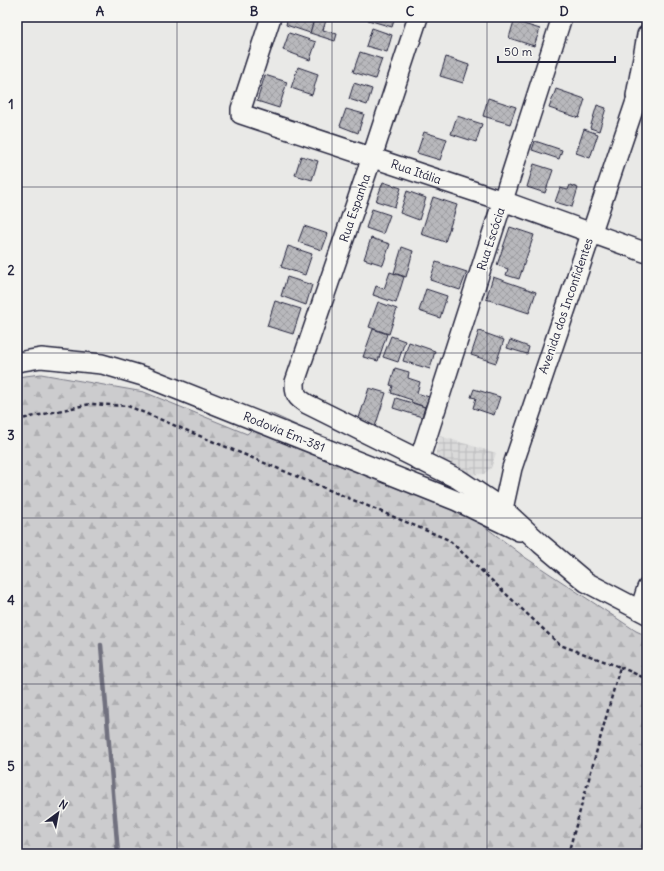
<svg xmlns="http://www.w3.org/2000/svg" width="664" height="871" viewBox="0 0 664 871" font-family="Delius,sans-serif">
  <defs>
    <pattern id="industrial-grid" width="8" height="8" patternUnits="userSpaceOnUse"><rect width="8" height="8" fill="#dadada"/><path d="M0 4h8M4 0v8" fill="none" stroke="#bbbbbc"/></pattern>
    <pattern id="forest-firs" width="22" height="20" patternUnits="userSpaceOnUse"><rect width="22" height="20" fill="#ccccce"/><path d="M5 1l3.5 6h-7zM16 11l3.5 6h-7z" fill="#afafb2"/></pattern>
    <pattern id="building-cross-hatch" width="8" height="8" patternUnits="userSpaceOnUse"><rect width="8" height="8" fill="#b8b8bc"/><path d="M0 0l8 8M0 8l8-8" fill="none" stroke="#9e9ea2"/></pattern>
  </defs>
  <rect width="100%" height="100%" fill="#e9e9e7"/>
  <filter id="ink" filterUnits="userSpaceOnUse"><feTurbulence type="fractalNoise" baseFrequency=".025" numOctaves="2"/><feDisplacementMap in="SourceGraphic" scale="8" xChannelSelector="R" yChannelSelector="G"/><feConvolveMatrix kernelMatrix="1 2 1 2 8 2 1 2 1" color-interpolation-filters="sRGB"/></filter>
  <g filter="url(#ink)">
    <!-- industrial -->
    <polygon fill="url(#industrial-grid)" points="440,436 496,453 491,468 484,474 463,475 437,459 436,452"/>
    <!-- forest -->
    <polygon fill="url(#forest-firs)" stroke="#777784" points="41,374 144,392 247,434 270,413 373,461 459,507 526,558 636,631 647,636 647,854 17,854 17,377"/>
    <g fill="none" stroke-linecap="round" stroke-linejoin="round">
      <!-- stream -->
      <polyline stroke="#71717f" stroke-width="4.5" points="101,645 118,854"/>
    </g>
    <!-- building -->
    <g fill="url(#building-cross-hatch)" stroke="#22223b">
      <polygon points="288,17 315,17 310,33 286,25"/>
      <polygon points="315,17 327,17 323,30 337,34 335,41 310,33"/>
      <polygon points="369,17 395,17 392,27 368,20"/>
      <polygon points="526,17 544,17 542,22"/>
      <polygon points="514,21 540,29 534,46 509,38"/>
      <polygon points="372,28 392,35 387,52 366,46"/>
      <polygon points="289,33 316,42 310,60 283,50"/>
      <polygon points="360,52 382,59 375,79 353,72"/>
      <polygon points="446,57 469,65 463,83 440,76"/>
      <polygon points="298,67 318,74 312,95 291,88"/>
      <polygon points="265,75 287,82 279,108 257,101"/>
      <polygon points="354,83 372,89 367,105 349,99"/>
      <polygon points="556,89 585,99 579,118 549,108"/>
      <polygon points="488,98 516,107 510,124 483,116"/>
      <polygon points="597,105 606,108 599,131 590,128"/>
      <polygon points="346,109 364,114 358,133 340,126"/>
      <polygon points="457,116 482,124 476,142 451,134"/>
      <polygon points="584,129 598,134 590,158 576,153"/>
      <polygon points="424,132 447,139 440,160 417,153"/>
      <polygon points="535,141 562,150 559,159 532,150"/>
      <polygon points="301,156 318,161 312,180 295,175"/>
      <polygon points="534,164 553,170 545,193 527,187"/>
      <polygon points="383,182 401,188 395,207 376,201"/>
      <polygon points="570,185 578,188 572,207 555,202 560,188 568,190"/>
      <polygon points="407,191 426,198 419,220 400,213"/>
      <polygon points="433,197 457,205 445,242 421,234"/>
      <polygon points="372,209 390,215 383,234 366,228"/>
      <polygon points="304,226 328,234 322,250 298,242"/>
      <polygon points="510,227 534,235 519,279 506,275 508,269 497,265"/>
      <polygon points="371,238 390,244 383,265 364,259"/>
      <polygon points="288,246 312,254 305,275 281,267"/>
      <polygon points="402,247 413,251 406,277 394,273"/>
      <polygon points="436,262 467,272 460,290 430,280"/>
      <polygon points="390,272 404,277 396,303 373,295 376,286 384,289"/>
      <polygon points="287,277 312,285 306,305 281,296"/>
      <polygon points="493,277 536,292 529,313 486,299"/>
      <polygon points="426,289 447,296 440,318 419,311"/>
      <polygon points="275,301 301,309 293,334 267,326"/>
      <polygon points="378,302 397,309 389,334 369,327"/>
      <polygon points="373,329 387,334 378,361 363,357"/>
      <polygon points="479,331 504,340 496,363 471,355"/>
      <polygon points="391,336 405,341 398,362 383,357"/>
      <polygon points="510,340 529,347 527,354 507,348"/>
      <polygon points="409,342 435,351 430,369 403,361"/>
      <polygon points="395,368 409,372 408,378 420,382 417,393 429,397 425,407 411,402 412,400 391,393 393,386 390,385"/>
      <polygon points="369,388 386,393 374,430 357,424"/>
      <polygon points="474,389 500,397 494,415 473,408 476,398 471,397"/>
      <polygon points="396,398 425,407 422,417 393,408"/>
    </g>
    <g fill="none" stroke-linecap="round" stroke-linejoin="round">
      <defs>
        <g id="minor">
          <polyline points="271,17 241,109 241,114 503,201 647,253"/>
          <path d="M418 17 372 157 295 382C295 395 296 397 307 404L458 479 503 509 541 544 586 582 647 614"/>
          <polyline points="636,96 647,35"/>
          <polyline points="17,362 41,358 102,364 146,377 457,501 519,531"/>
          <polyline points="419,461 562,17"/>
          <polyline points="503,509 512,468 635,104 647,82"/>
          <polyline points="640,610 647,588"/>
        </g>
      </defs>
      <!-- minor casing -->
      <use href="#minor" stroke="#22223b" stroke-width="22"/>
      <!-- path -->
      <g stroke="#22223b" stroke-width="2.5" stroke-dasharray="4 3" stroke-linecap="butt">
        <polyline points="17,420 90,404 128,406 449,540 560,645 620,667 568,854"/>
        <polyline points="620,667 647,679"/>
      </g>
      <!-- minor -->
      <use href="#minor" stroke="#f6f6f2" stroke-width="19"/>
    </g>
  </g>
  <!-- grid -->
  <path fill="none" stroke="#22223b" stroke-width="1" stroke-opacity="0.55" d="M177 17V854M332 17V854M487 17V854M17 187H647M17 353H647M17 518H647M17 684H647"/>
  <g text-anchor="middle" stroke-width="4" stroke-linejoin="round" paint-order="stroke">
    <!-- street labels -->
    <g font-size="12" fill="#22223b" stroke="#f6f6f2">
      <text transform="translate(416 172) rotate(19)" y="4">Rua Itália</text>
      <text transform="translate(355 208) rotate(-71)" y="4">Rua Espanha</text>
      <text transform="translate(491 239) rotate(-72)" y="4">Rua Escócia</text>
      <text transform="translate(566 306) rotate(-71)" y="4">Avenida dos Inconfidentes</text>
      <text transform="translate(284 432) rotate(22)" y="4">Rodovia Em-381</text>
    </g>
  </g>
  <!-- margin -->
  <rect width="664" height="871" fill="none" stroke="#f6f6f2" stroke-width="44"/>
  <!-- north arrow -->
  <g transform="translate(58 813) rotate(32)" stroke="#f6f6f2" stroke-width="3" paint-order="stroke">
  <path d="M0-3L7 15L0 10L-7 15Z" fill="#22223b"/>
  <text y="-6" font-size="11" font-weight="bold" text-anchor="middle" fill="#22223b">N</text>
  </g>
  <!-- scale -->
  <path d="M498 56v6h117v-6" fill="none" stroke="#22223b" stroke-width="2"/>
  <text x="504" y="56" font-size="12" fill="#22223b" stroke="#f6f6f2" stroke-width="3" paint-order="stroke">50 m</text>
  <rect x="22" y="22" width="620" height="827" fill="none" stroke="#22223b" stroke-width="1.5"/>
  <g font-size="13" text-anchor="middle" font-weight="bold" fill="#22223b">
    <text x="100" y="16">A</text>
    <text x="254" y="16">B</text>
    <text x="410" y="16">C</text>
    <text x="564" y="16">D</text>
    <text x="11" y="109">1</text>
    <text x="11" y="275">2</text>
    <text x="11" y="440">3</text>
    <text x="11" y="605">4</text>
    <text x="11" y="771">5</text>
  </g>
</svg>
